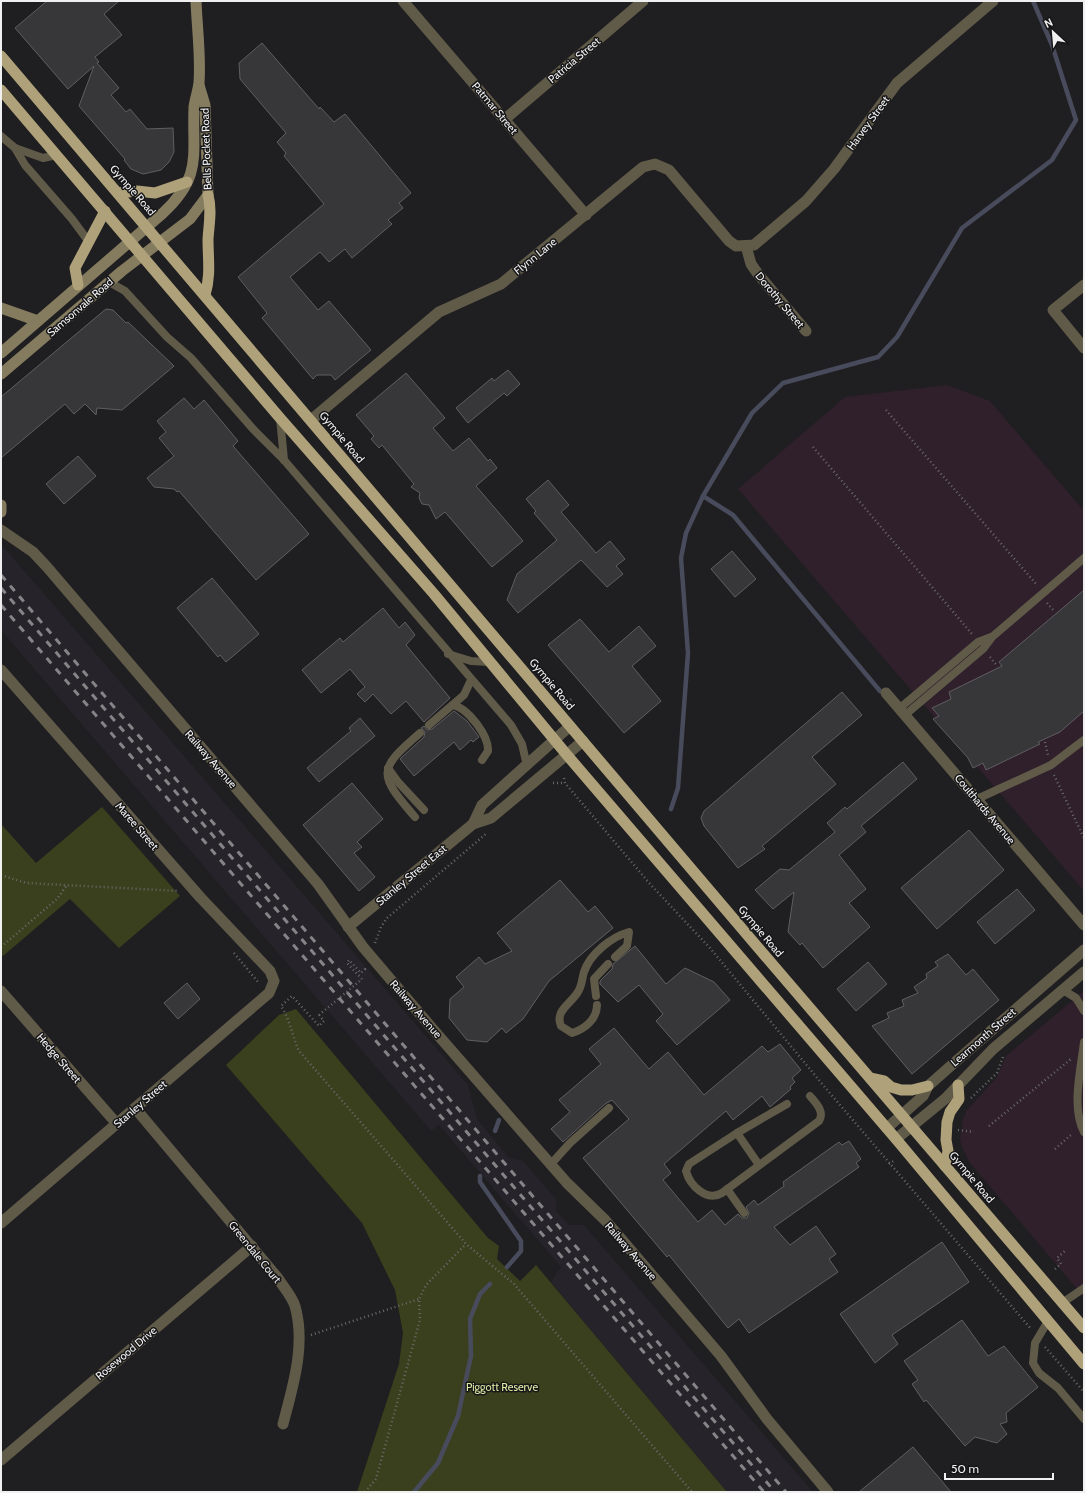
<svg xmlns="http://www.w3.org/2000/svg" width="1085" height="1493" viewBox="0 0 1085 1493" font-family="Cabin,sans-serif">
  <rect width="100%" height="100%" fill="#1f1e20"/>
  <!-- commercial -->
  <g fill="#2f202b">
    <polygon points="947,385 990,401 1084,511 1084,891 738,489 845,397"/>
    <polygon points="1084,991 1084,1297 970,1163 962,1147 960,1139 963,1119 967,1110 997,1077 1006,1056"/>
  </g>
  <!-- built -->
  <polygon fill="#26232b" points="1,546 8,552 468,1085 477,1119 509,1158 523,1161 556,1199 556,1211 569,1225 584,1225 813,1492 727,1492 551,1282 561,1267 439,1125 431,1131 1,630"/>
  <!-- green -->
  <g fill="#3a401d">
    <polygon points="102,807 180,896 119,948 70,899 3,956 1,955 1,824 36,863"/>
    <polygon points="296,1009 488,1238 499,1246 497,1259 520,1281 536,1265 727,1492 357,1492 399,1364 403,1333 395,1290 362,1223 226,1065 279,1015"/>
  </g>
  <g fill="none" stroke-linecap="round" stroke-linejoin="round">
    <!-- stream -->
    <g stroke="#484b5c" stroke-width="4.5">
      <polyline points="703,496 733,515 880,691"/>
      <polyline points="671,809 678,788 688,653 681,558 686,533 703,496 752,413 783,383 878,357 897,337 962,228 1052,160 1076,120 1052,45 1033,1"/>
      <polyline points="495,1131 499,1120"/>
      <polyline points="480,1176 480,1182 521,1241 521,1251 507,1267"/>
      <polyline points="414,1492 438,1463 458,1416 471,1356 470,1319 480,1294 490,1284"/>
    </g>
  </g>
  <!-- building -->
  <g fill="#373638" stroke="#605e61">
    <polygon points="47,1 119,1 104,14 122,35 95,57 99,62 97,63 119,88 111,95 126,112 130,109 147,129 173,128 174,152 169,162 161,170 143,174 131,169 124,160 125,159 79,106 94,66 68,89 15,28"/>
    <polygon points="262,43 319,109 320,107 334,122 345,114 411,193 399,203 403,208 388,220 392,224 352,258 345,249 329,262 320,252 290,277 318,310 329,301 371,350 335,380 331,375 317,375 313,379 262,318 267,313 238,277 324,204 284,156 286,153 277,142 286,133 240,79 239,63"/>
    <polygon points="106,309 113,310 126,323 128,322 174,366 122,410 97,408 96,415 85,404 74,414 65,404 1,458 1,397"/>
    <polygon points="508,370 520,384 507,396 504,393 468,423 456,408 492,378 494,381"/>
    <polygon points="406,373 445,418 433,428 453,451 469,438 488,461 490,459 497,468 476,486 523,541 492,567 445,512 436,519 429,505 422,504 419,498 420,493 411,487 414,484 382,445 379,448 371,439 374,436 356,415"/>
    <polygon points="184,398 194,409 204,400 238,441 233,446 309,534 256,580 179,491 177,492 174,489 154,487 147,478 174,456 159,438 166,432 157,421"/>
    <polygon points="78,456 96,476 64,504 46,484"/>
    <polygon points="548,480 569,505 561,512 596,553 610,541 625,559 616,566 623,574 607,587 581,560 518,613 507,600 517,574 557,540 534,513 536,511 526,499"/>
    <polygon points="732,551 756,579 735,597 711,569"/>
    <polygon points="212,578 259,634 226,662 220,655 218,657 177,608"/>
    <polygon points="1084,590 1084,711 1060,732 1038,742 1040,744 986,770 983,763 973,768 968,758 933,719 939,716 932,708 951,699 949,692 1002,666 999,662"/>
    <polygon points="383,608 399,628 405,622 415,635 406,645 450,698 424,722 406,701 391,714 373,694 365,702 357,694 365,687 350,669 321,693 302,670 340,638 343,642"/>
    <polygon points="580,619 609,652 639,626 656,646 632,666 661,701 624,733 548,645"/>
    <polygon points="842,692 862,715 812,757 836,784 762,846 765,849 738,868 704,826 701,818 704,811"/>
    <polygon points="454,711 467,721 479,737 473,742 471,740 460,750 454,742 414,776 400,759 424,737 425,732 421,728 424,726 427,730 432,729"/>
    <polygon points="360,718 375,736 319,782 307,768 351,731 349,728"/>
    <polygon points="903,762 917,779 861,826 866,832 839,855 866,889 849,903 870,927 823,968 802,943 800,945 788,932 794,892 773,909 755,890 780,869 789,870 835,832 827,823 845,807 847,809"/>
    <polygon points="352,783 383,819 357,842 362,847 354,853 375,877 359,891 303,825"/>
    <polygon points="969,830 1004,870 937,929 901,888"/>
    <polygon points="560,880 588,912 595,906 613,928 549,981 523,1019 506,1033 502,1028 487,1042 467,1040 449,1018 450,999 464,987 456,977 479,957 485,964 512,951 497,933"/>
    <polygon points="1017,889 1035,910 995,944 977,922"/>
    <polygon points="635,946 666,984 685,968 714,982 730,1000 677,1045 656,1021 663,1014 639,985 618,1002 600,984 600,981 612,969 613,964"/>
    <polygon points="948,954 966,975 973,969 999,1000 912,1074 872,1026 889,1018 887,1013 904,1006 902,1000 918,993 914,987 927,978 926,974 938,966 935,962"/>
    <polygon points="868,962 887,984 856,1011 837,989"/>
    <polygon points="187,983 200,999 178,1019 164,1003"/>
    <polygon points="614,1028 649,1069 668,1052 704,1095 762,1046 768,1052 780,1044 801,1070 792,1078 795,1082 790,1087 791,1089 770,1107 762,1096 733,1120 726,1111 664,1164 671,1173 663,1180 698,1222 712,1210 725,1225 738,1214 742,1218 747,1218 749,1213 746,1207 754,1200 758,1205 784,1186 783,1182 839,1142 842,1145 849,1141 861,1159 856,1163 859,1167 774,1227 790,1245 816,1226 836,1254 829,1259 838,1272 749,1333 739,1319 728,1328 669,1255 667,1257 583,1158 629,1119 612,1100 605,1104 563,1142 551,1129 570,1112 559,1100 601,1064 589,1049"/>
    <polygon points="942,1242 969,1282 892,1335 898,1344 875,1363 840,1314"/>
    <polygon points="962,1320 988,1356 1004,1346 1038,1387 1006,1413 1007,1422 1000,1424 1007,1434 997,1443 975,1437 965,1446 926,1400 924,1402 912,1384 918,1380 904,1361"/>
    <polygon points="913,1447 951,1492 859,1492"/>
  </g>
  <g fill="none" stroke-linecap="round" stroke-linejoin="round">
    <!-- path -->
    <g stroke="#6a6a6b" stroke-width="2.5" stroke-dasharray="1 3" stroke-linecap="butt">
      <polyline points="886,410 1037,585"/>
      <polyline points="813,447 972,634"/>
      <polyline points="1047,603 1055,612"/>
      <polyline points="990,657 997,666"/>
      <polyline points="568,703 572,698"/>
      <polyline points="1045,742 1048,755"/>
      <polyline points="1054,775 1084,838"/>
      <polyline points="564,778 565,783 650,884 710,948 823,1085 1031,1329"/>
      <polyline points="553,783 565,783"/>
      <polyline points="1,875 26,883 179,891"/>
      <polyline points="375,943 381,927 387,918 487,833"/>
      <polyline points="1,947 57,899 67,885"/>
      <polyline points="234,953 258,982"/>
      <polyline points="362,979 347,963 349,960 361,973 365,969 363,968"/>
      <path d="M319 1015 324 1021 319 1026 292 996 281 1006C290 1019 292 1036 299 1051L466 1244 514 1284 692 1492"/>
      <polyline points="971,1098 997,1073 1003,1057"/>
      <polyline points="989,1126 1071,1059"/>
      <polyline points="958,1130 974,1132"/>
      <polyline points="1055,1149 1072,1134"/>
      <polyline points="889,1164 895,1160"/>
      <polyline points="1055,1269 1061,1264 1057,1258 1066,1250"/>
      <polyline points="311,1335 419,1299"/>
      <polyline points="1045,1347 1084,1392"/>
      <polyline points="365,1492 376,1479 420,1320 419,1299 426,1285 466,1244"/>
    </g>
    <!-- service -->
    <g stroke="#605a49" stroke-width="8">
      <polyline points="1,136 15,148 43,158 57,155"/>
      <polyline points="15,148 25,165 72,219 89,242"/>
      <polyline points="109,282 125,291 167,337 191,358 254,430 284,460 511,725 522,744 527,766"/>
      <polyline points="280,418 284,460"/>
      <polyline points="448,654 471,661 489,662"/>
      <path d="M453 705C468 708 489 736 488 751L482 760"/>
      <polyline points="900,708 978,642 991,637"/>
      <polyline points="905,715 983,649 992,637 1084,558"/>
      <polyline points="429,725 464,695 471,680"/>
      <polyline points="388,768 398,782 424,810"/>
      <polyline points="977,799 1051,765 1084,740"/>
      <path d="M415 817C378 774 377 770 420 733"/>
      <polyline points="1063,990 1076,998 1084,1011"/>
      <polyline points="596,996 594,979 608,964"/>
      <path d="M597 1005C597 1019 585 1029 572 1033L561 1026C554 1010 573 1003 579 990 582 985 582 978 584 972 590 954 611 937 629 932L627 946 615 957"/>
      <path d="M1084 1042C1081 1068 1071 1108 1084 1132"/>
      <path d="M787 1104 737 1133 689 1164 686 1171C690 1186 707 1202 722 1193L819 1121C825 1112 816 1103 810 1096"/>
      <polyline points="737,1133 759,1165"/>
      <polyline points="551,1164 570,1143 609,1108"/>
      <polyline points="727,1189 744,1213"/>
      <polyline points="1062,1303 1084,1288"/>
      <polyline points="1048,1321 1035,1343 1033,1363 1039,1373 1058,1388 1084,1419"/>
    </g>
    <!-- minor -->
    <g stroke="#605a49" stroke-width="11">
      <polyline points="403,1 586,215"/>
      <polyline points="505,119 643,1"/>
      <polyline points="746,246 751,264 758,274 806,331"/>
      <polyline points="1084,285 1053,310 1084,348"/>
      <polyline points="311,420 439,312 501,284 643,167 655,164 669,170 729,241 736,246 754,245 806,201 834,169 897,83 993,1"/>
      <polyline points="1,530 33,552 47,567 318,884 363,947 431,1027 567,1183 605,1220 721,1356 767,1419 828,1492"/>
      <polyline points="1,670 200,897 270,971 274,981 269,993 1,1223"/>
      <polyline points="886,693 1084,925"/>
      <polyline points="473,824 482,805 570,726"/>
      <polyline points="348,927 473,824 491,818 583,741"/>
      <polyline points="1,991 117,1124"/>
      <path d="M135 1108 277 1277C282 1285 292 1296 295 1306 306 1345 293 1386 283 1424"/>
      <polyline points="887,1128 923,1096 928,1086 954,1063 1084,950"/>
      <polyline points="896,1139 945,1099 993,1049 1084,972"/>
      <polyline points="1,1460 252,1246"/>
    </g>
    <!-- secondary -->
    <g stroke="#857c60" stroke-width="11">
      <polyline points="1,308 38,321"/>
      <path d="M1 353 163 213C203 176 192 155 194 107 195 99 198 91 199 83 201 56 197 28 196 1"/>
      <polyline points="1,374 122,271 190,219 208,195 205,105 199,85"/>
      <polyline points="1,505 1,512"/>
    </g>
    <!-- trunk -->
    <g stroke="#afa27a" stroke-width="11">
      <polyline points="1,56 755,944 1084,1328"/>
      <polyline points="1,90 280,418 434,594 567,755 896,1139 1084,1364"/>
      <polyline points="118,193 137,191 155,193 187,182"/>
      <polyline points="78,285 75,268 105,211"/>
      <path d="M205 295C211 275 208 259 208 239 209 224 212 210 208 195"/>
      <polyline points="870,1078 884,1081 891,1087 901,1090 912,1090 928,1086"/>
      <polyline points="945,1166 948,1151 946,1140 947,1122 950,1112 959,1099 958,1085"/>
    </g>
    <!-- rail -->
    <g stroke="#858486" stroke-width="3" stroke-dasharray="7 7" stroke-linecap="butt">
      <polyline points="1,575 786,1492"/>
      <polyline points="1,588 775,1492"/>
      <polyline points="1,605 764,1492"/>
    </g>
    <!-- path-bridge -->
    <polyline stroke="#6a6a6b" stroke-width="2.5" stroke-dasharray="1 3" stroke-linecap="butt" points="319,1015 362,979"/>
  </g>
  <g text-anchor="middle" stroke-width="3" stroke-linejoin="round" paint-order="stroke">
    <!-- street labels -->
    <g font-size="11" fill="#f0f0f1" stroke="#161517">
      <text transform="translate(574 60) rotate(-40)" y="4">Patricia Street</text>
      <text transform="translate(495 108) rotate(50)" y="4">Patmar Street</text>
      <text transform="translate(868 123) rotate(-54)" y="4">Harvey Street</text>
      <text transform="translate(206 149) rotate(-92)" y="4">Bells Pocket Road</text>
      <text transform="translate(133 190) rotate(49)" y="4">Gympie Road</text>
      <text transform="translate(535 256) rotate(-39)" y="4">Flynn Lane</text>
      <text transform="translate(780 300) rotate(50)" y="4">Dorothy Street</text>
      <text transform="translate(80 307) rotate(-41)" y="4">Samsonvale Road</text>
      <text transform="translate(342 437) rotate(50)" y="4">Gympie Road</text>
      <text transform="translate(552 684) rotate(50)" y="4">Gympie Road</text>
      <text transform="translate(211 759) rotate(49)" y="4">Railway Avenue</text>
      <text transform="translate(985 809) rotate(50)" y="4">Coulthards Avenue</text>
      <text transform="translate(137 826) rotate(49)" y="4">Maree Street</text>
      <text transform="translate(411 875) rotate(-40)" y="4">Stanley Street East</text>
      <text transform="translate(761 931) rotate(50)" y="4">Gympie Road</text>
      <text transform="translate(416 1009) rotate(49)" y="4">Railway Avenue</text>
      <text transform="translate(983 1037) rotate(-41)" y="4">Learmonth Street</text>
      <text transform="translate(59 1058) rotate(49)" y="4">Hedge Street</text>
      <text transform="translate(140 1104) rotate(-41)" y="4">Stanley Street</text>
      <text transform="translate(972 1177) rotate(50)" y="4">Gympie Road</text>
      <text transform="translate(631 1251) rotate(49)" y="4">Railway Avenue</text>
      <text transform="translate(255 1252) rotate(51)" y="4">Greendale Court</text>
      <text transform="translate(126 1353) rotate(-40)" y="4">Rosewood Drive</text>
    </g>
    <!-- park labels -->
    <g font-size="11" fill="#dceaa4" stroke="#161517">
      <text x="502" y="1391">Piggott Reserve</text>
    </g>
  </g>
  <!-- border -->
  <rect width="1085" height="1493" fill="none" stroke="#f0f0f1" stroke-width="4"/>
  <!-- north arrow -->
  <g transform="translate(1053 32) rotate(334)" stroke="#161517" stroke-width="3" paint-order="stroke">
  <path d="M0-3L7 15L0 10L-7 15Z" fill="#f0f0f1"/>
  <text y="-6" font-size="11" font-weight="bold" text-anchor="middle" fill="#f0f0f1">N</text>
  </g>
  <!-- scale -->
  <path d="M945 1473v6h108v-6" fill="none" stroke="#f0f0f1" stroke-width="2"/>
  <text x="951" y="1473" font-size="12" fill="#f0f0f1" stroke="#161517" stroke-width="3" paint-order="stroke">50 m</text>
</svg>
